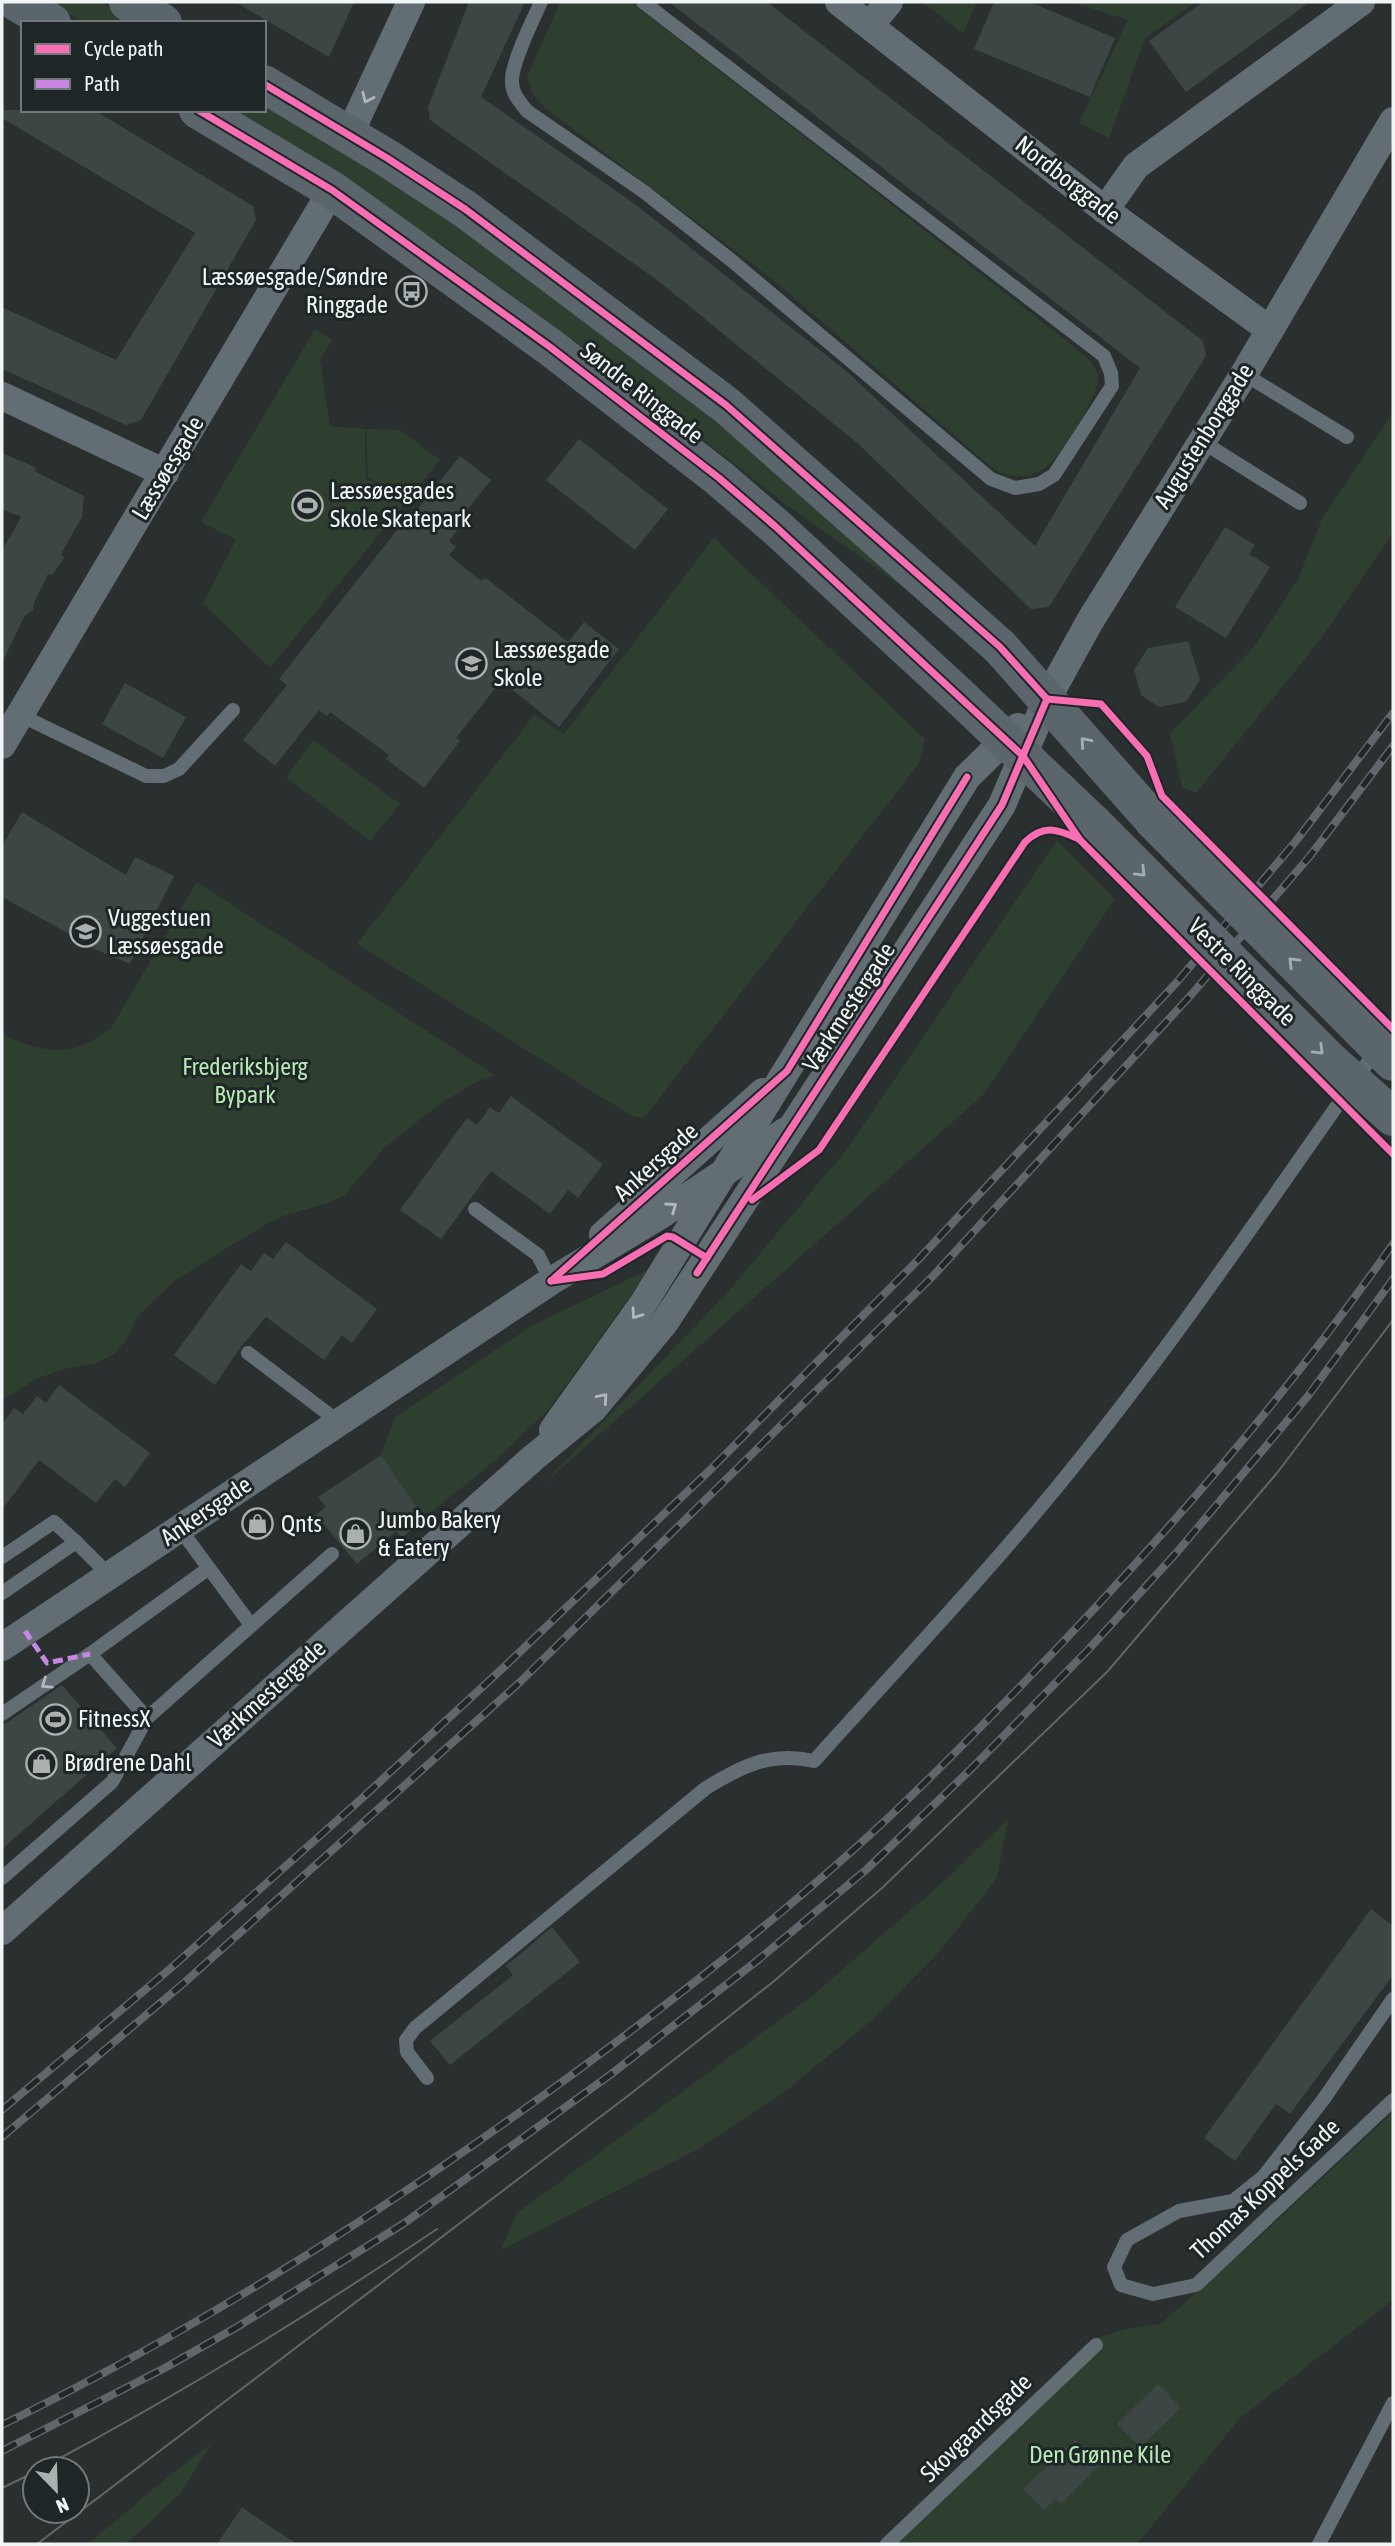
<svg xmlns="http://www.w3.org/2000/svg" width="1395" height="2546" viewBox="0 0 1395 2546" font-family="'Asap Condensed',sans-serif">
  <rect width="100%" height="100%" fill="#2a2f2f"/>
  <!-- green -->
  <g fill="#2f3f2f">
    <polygon points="49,2 101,2 135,23 84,23"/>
    <path d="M560 2H631L1086 356C1090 362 1096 368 1098 375 1101 392 1062 455 1048 466 1032 479 1015 478 996 471L767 275 545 108 533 94 527 77Z"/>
    <polygon points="922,2 977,2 963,33"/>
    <polygon points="1071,2 1196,2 1145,38 1109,138 1079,123 1128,20"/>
    <polygon points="264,100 444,213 645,360 920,599 784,503 651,398 446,247 222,110 264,110"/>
    <polygon points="315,329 332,340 320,360 330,426 365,429 366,480 387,486 368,478 366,429 400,430 440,460 270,668 203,603 236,540 201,522"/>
    <polygon points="1393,412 1393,533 1320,640 1196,793 1182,787 1170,733 1254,647 1297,581 1322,519"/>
    <polygon points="714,538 925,739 920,762 647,1114 641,1118 630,1115 357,944 534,715 564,734"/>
    <polygon points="313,740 400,804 370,841 286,777"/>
    <polygon points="1057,840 1115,899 983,1095 539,1488 729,1291 847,1149"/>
    <path d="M197 882 496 1076 482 1079 442 1102 384 1148 345 1195 328 1203 286 1215 266 1224 174 1281 136 1318 128 1338 114 1354 96 1363 64 1369 38 1378 2 1400V1034C12 1040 22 1043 33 1046 65 1055 85 1048 111 1028Z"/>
    <polygon points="650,1269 549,1409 496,1460 424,1518 381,1455 395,1417 531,1326"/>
    <polygon points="1008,1819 997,1878 940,1951 872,2020 782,2094 698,2149 501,2250 516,2214 811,1997 952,1874"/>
    <polygon points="1393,2112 1393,2300 1240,2418 1137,2544 898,2544 1093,2339 1127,2329 1160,2324 1265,2232"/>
    <polygon points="212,2443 181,2493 126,2544 88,2544 174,2472"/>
  </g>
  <!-- building -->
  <g fill="#3c4745">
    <polygon points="235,2 354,2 329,57"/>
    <polygon points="469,2 525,2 481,97 635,204 845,370 1035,546 1140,368 669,2 767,2 1203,341 1206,356 1049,607 1031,609 856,442 657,280 430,120 428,107"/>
    <polygon points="994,2 1030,2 1115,38 1090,97 974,49"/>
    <polygon points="1203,2 1310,2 1186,92 1149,41"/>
    <polygon points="2,110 94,110 253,206 256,220 141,420 126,425 2,369 2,307 116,360 195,233 2,118"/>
    <polygon points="579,439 668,509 635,550 546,480"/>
    <polygon points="2,453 35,467 36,472 84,496 82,517 61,554 64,558 52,575 48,574 34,603 33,610 24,617 2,663 2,551 21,517 2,509"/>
    <polygon points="460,456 491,480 455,525 459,528 449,541 456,547 449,555 481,581 486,578 568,642 584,622 619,649 559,727 501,681 456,738 460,741 424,788 386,759 389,755 330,712 327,716 319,710 275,766 243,740 287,685 279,679 412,511 414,513"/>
    <polygon points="1225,527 1255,545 1249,554 1270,567 1226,638 1175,607"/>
    <polygon points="1188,641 1200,680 1186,702 1159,707 1141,695 1134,670 1148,648"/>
    <polygon points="125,683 186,717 163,758 102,724"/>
    <polygon points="22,812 126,875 135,857 174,876 130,964 87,946 88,944 2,897 2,846"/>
    <polygon points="511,1096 603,1164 578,1198 568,1190 550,1214 491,1171 441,1239 400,1210 467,1118 477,1125 490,1107 499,1113"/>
    <polygon points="286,1242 377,1309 352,1343 342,1335 324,1360 266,1317 240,1348 215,1385 174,1355 241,1264 251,1271 264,1253 273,1259"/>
    <polygon points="59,1385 150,1453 125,1487 115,1479 96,1503 39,1460 2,1510 2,1424 14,1408 23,1414 37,1396 46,1403"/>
    <polygon points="381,1455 424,1518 402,1538 396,1531 357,1564 316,1515 326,1507 318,1497"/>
    <polygon points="62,1685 117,1748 2,1849 2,1726"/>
    <polygon points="1371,1909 1393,1926 1393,1975 1290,2114 1276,2104 1235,2161 1204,2138"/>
    <polygon points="552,1927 580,1962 450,2065 430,2041 513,1975 506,1966"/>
    <polygon points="1158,2384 1181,2408 1140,2447 1117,2424"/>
    <polygon points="1075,2440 1101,2464 1061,2504 1056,2499 1044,2510 1023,2489"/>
    <polygon points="242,2507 259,2519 297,2544 217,2544"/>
  </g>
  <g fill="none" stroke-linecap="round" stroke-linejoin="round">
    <!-- service -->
    <g stroke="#626d74" stroke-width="14">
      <path d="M541 2C533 20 511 63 512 82 512 94 520 102 527 111L643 191 731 260 991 479 1015 488 1039 484 1054 475 1112 386 1111 373 1104 356 643 2"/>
      <polyline points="1244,374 1347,437"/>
      <polyline points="1201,441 1300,503"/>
      <polyline points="20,715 146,776 164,776 179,769 233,710"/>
      <polyline points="475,1209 538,1255 551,1281"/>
      <polyline points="248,1353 339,1422"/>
      <polyline points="180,1529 251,1625"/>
      <polyline points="2,1557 54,1522 76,1542"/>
      <polyline points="209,1568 90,1654 147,1718 332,1554"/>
      <polyline points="2,1593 76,1542 109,1575"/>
      <polyline points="2,1714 90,1654"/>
      <polyline points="2,1878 112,1782 147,1718"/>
      <polyline points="1393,1999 1323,2100 1263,2177 1233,2201 1179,2211 1127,2240 1114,2267 1121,2285 1153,2294 1196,2285 1393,2100"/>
      <path d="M427 2078 407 2052 406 2040 415 2028 706 1788C742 1766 771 1751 814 1761 905 1660 999 1561 1083 1455 1193 1318 1290 1170 1393 1027"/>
      <polyline points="887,2544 1096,2345"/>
      <polyline points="1319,2544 1393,2403"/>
    </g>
    <!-- minor -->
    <g stroke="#626d74" stroke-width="28">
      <polyline points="839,2 1105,210 1270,330"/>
      <polyline points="870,25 889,2"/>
      <polyline points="349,135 411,2"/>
      <polyline points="1105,210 1136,166 1361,2"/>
      <polyline points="2,396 165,473"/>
      <polyline points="2,745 332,190"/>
      <polyline points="603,1235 763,1092"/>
      <polyline points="553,1430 643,1304 967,777 1018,727"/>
      <polyline points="2,1647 551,1281 659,1216 786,1131"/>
      <polyline points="2,1931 533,1458 593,1409 665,1322 1002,805 1047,699 1090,621 1244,374 1393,121"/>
    </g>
    <!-- secondary -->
    <g stroke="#5a666c" stroke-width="38">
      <polyline points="16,2 52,23"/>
      <polyline points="128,2 163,23"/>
      <polyline points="264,84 387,158 465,209 726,405 1000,647 1153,820"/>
      <polyline points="198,110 332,190 550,347 719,478 776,527 957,694 1093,823"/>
    </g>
    <!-- tram -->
    <g stroke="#60666a" stroke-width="2">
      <path d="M40 2469C177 2396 308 2316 437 2229"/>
      <polyline points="2,2488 35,2472"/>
      <polyline points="37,2544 629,2095 773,1982 882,1888 1107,1672 1277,1473 1393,1320"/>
    </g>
    <defs>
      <g id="rail">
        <polyline points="2,2110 171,1968 359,1801 504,1667 711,1469 917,1261 1177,982 1296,841 1393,713"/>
        <polyline points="2,2137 185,1982 519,1683 933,1276 1191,995 1310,856 1393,746"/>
        <path d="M2 2425C168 2344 327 2247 479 2141 608 2051 734 1956 852 1851 907 1802 959 1749 1011 1696 1149 1555 1280 1405 1393 1244"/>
        <polyline points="2,2451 163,2369 237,2327 403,2224 610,2075 758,1960 867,1869 970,1770 1088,1650 1178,1551 1308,1396 1393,1279"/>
      </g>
    </defs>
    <!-- rail casing -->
    <use href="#rail" stroke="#60666a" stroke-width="8"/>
    <!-- rail -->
    <use href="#rail" stroke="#1f2627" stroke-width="5" stroke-dasharray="16" stroke-linecap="butt"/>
    <!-- secondary-bridge -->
    <g stroke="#5a666c" stroke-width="38">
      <polyline points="1153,820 1393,1062"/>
      <polyline points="1093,823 1329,1060 1393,1117"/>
    </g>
    <!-- quiet -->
    <polyline stroke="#c787e3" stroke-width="5" stroke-dasharray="10 5" stroke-linecap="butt" points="25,1631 47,1663 90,1654"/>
    <defs>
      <g id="cycleway">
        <polyline points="264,84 387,158 465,209 726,405 1000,647 1047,699"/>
        <polyline points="198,110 332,190 550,347 719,478 776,527 1023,756 1080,840 1393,1154"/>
        <polyline points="1047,699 1101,704 1147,756 1162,796 1393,1029"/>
        <path d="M752 1200 819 1150 1025 842C1044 824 1057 829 1079 839"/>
        <polyline points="697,1273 1002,805 1047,699"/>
        <polyline points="551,1281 787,1071 967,777"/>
        <polyline points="551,1281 603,1274 667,1236 673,1237 707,1258"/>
      </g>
    </defs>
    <!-- cycleway casing -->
    <use href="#cycleway" stroke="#1f2627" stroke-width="11"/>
    <!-- cycleway -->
    <use href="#cycleway" stroke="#f96db3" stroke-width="7"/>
  </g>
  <!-- one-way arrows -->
  <defs><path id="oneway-chevron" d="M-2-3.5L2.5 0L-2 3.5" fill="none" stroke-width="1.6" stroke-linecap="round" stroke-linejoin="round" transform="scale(1.75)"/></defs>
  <g stroke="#b0b8bc">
    <use href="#oneway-chevron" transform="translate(367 98) rotate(115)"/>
    <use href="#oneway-chevron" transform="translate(672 1207) rotate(-35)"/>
    <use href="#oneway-chevron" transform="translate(636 1314) rotate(125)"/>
    <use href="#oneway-chevron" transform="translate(603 1398) rotate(-49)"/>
    <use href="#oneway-chevron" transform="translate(46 1684) rotate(146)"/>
  </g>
  <g stroke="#a5aeb1">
    <use href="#oneway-chevron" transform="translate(1085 742) rotate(-131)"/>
    <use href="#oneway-chevron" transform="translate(1141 872) rotate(45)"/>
    <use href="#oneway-chevron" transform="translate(1293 962) rotate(-135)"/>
    <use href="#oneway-chevron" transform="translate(1319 1050) rotate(45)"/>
  </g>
  <!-- icons -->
  <defs>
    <symbol id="bus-ring" viewBox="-11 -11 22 22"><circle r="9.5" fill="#1f2627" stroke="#abb0b0" stroke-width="1.5"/><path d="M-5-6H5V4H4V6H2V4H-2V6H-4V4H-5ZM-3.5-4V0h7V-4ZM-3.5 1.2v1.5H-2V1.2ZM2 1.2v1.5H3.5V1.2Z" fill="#abb0b0"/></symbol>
    <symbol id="stadium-ring" viewBox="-11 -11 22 22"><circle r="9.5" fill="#1f2627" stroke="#abb0b0" stroke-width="1.5"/><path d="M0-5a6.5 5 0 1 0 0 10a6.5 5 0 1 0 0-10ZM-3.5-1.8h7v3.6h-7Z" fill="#abb0b0"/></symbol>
    <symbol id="school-ring" viewBox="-11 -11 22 22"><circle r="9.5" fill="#1f2627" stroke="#abb0b0" stroke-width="1.5"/><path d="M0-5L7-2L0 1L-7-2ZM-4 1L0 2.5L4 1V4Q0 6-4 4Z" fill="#abb0b0"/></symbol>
    <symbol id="shop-ring" viewBox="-11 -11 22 22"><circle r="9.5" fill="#1f2627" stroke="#abb0b0" stroke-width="1.5"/><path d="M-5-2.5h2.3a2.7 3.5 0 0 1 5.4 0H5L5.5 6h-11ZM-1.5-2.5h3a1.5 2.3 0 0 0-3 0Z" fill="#abb0b0"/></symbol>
  </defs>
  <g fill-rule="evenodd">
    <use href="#bus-ring" x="394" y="274" width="35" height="35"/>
    <use href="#stadium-ring" x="290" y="488" width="35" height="35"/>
    <use href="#school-ring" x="454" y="646" width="35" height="35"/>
    <use href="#school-ring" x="68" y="914" width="35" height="35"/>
    <use href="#shop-ring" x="240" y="1506" width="35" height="35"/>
    <use href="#shop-ring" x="338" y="1516" width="35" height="35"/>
    <use href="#stadium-ring" x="38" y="1702" width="35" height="35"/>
    <use href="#shop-ring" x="24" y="1746" width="35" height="35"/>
  </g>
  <g text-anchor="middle" stroke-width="6" stroke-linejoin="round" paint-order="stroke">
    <!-- street labels -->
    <g font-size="24" fill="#f0f6f6" stroke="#1f2627">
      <text transform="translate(1068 180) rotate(38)" y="8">Nordborggade</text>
      <text transform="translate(642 393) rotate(38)" y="8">Søndre Ringgade</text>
      <text transform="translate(1204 436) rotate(-58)" y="8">Augustenborggade</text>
      <text transform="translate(168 468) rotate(-59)" y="8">Læssøesgade</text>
      <text transform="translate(1242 972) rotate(45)" y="8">Vestre Ringgade</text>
      <text transform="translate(849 1007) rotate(-57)" y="8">Værkmestergade</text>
      <text transform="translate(656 1162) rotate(-42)" y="8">Ankersgade</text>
      <text transform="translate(206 1511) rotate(-34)" y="8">Ankersgade</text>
      <text transform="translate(267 1694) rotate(-42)" y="8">Værkmestergade</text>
      <text transform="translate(1265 2189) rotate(-43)" y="8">Thomas Koppels Gade</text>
      <text transform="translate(976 2428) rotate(-44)" y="8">Skovgaardsgade</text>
    </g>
    <!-- poi labels -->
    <g font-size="24" fill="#f0f6f6" stroke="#1f2627" text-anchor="start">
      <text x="388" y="285" text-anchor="end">Læssøesgade/Søndre<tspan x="388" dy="28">Ringgade</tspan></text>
      <text x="330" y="499">Læssøesgades<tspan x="330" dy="28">Skole Skatepark</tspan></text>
      <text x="494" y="658">Læssøesgade<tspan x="494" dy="28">Skole</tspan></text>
      <text x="108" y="926">Vuggestuen<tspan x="108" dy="28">Læssøesgade</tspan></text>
      <text x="378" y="1528">Jumbo Bakery<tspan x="378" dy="28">&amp; Eatery</tspan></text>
      <text x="281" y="1532">Qnts</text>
      <text x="78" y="1727">FitnessX</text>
      <text x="64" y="1771">Brødrene Dahl</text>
    </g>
    <!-- park labels -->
    <g font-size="24" fill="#b5e9b2" stroke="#1f2627">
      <text x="245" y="1075">Frederiksbjerg<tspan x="245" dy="28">Bypark</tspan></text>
      <text x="1100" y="2463">Den Grønne Kile</text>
    </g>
  </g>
  <!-- border -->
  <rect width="1395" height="2546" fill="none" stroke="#f0f6f6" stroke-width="7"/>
  <!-- legend -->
  <rect x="21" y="21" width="245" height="91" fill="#1f2627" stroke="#73797a" stroke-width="2"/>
  <rect x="35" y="44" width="35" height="10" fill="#f96db3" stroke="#73797a" stroke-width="2"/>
  <text x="84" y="56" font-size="21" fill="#f0f6f6">Cycle path</text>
  <rect x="35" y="79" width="35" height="10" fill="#c787e3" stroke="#73797a" stroke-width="2"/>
  <text x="84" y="91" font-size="21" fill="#f0f6f6">Path</text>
  <!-- north arrow -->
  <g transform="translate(56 2490) rotate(157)"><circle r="33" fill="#1f2627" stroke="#73797a" stroke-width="2"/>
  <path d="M0-5L12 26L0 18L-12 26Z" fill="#abb0b0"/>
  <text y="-10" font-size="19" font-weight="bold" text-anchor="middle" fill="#f0f6f6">N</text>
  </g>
</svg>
